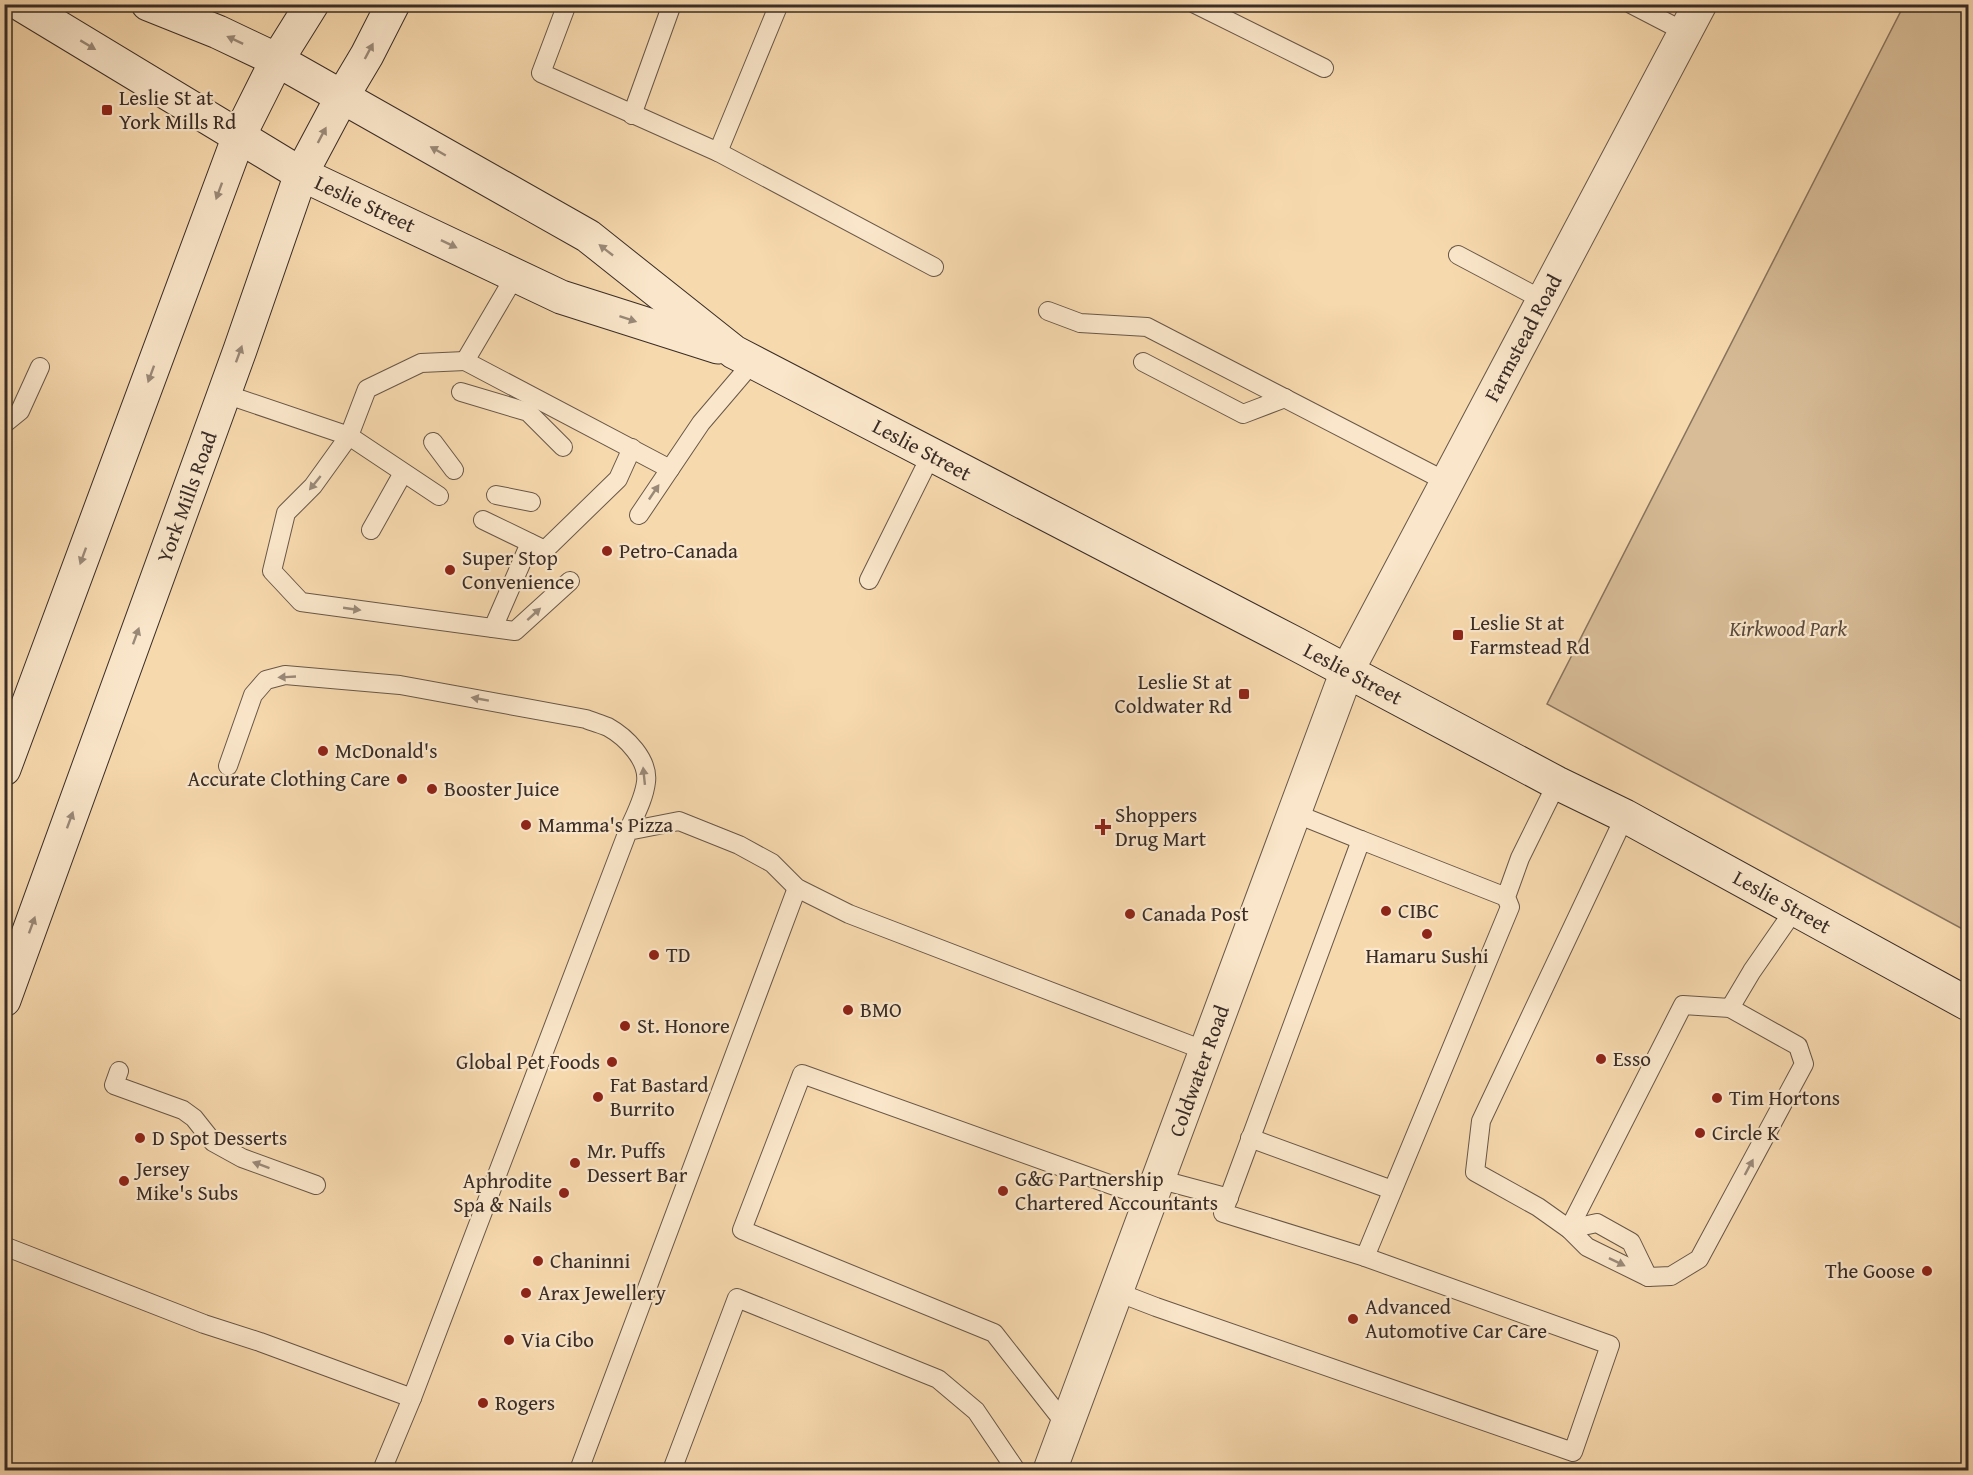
<svg xmlns="http://www.w3.org/2000/svg" width="1973" height="1475" viewBox="0 0 1973 1475" font-family="'Gentium Book Plus',serif">
  <rect width="100%" height="100%" fill="#f7d9ae"/>
  <filter id="stains"><feTurbulence type="fractalNoise" baseFrequency=".00333" numOctaves="4"/><feColorMatrix values="0 0 0 0 .2 0 0 0 0 .09 0 0 0 0 .02 0 0 0 .5 -.17"/></filter>
  <radialGradient id="worn" r=".72"><stop offset=".6" stop-color="#630" stop-opacity="0"/><stop offset="1" stop-color="#630" stop-opacity=".3"/></radialGradient>
  <!-- green -->
  <polygon fill="#d7bc97" stroke="#88745e" stroke-width="1.5" points="1904,5 1968,5 1968,932 1547,704"/>
  <g fill="none" stroke-linecap="round" stroke-linejoin="round">
    <defs>
      <g id="service">
        <polyline points="567,4 541,73 718,152 779,4"/>
        <polyline points="1195,4 1324,68"/>
        <polyline points="1631,4 1685,32"/>
        <polyline points="632,115 672,4"/>
        <polyline points="718,152 934,267"/>
        <polyline points="1458,255 1543,300"/>
        <polyline points="515,276 465,361 670,469"/>
        <polyline points="1048,311 1080,323 1147,327 1447,482"/>
        <polyline points="465,361 421,363 367,389 349,436 313,486 286,513 272,571 301,602 515,631 570,581"/>
        <polyline points="1143,362 1243,414 1285,398"/>
        <polyline points="461,392 528,412 563,447"/>
        <polyline points="225,394 349,436 439,496"/>
        <polyline points="4,424 20,411 40,367"/>
        <polyline points="433,442 454,470"/>
        <polyline points="496,495 531,502"/>
        <polyline points="639,515 701,423 753,362"/>
        <polyline points="483,520 545,550 618,479 632,448"/>
        <polyline points="371,530 403,473"/>
        <polyline points="869,580 931,455"/>
        <polyline points="493,628 530,543"/>
        <path d="M228 766 253 695 266 680 285 675 400 685 586 719C593 722 601 724 608 727 626 737 649 760 646 782 644 799 635 815 628 831"/>
        <polyline points="1294,813 1361,840"/>
        <polyline points="1506,897 1510,907 1365,1257 1223,1213 1361,840 1506,897 1520,858 1557,783"/>
        <polyline points="1730,1008 1752,971 1795,909"/>
        <polyline points="119,1071 114,1085 183,1110 194,1118 213,1142 242,1158 316,1185"/>
        <polyline points="1250,1138 1392,1190"/>
        <polyline points="1158,1179 1229,1198"/>
        <polyline points="1569,1229 1683,1005 1730,1008 1798,1046 1804,1064 1699,1259 1671,1276 1648,1277 1587,1247 1569,1229 1538,1207 1475,1172 1481,1121 1625,816"/>
        <polyline points="1569,1229 1597,1223 1631,1242 1648,1277"/>
        <polyline points="4,1246 204,1324 260,1342 412,1398"/>
        <polyline points="1117,1292 1156,1307 1573,1452 1610,1345 1365,1257"/>
        <polyline points="1067,1426 994,1333 742,1230 802,1074 1151,1199"/>
        <polyline points="382,1470 412,1398 628,831 679,821 739,845 772,863 797,888 849,914 1206,1051"/>
        <polyline points="579,1470 797,888"/>
        <polyline points="672,1470 737,1298 938,1379 976,1411 1016,1470"/>
      </g>
      <polyline id="minor" points="1050,1470 1347,671 1700,4"/>
      <g id="secondary">
        <polyline points="20,4 301,174 561,297 718,347"/>
        <polyline points="148,4 218,32 277,60 588,236 734,352 1296,644 1557,783 1625,816 1968,1004"/>
        <polyline points="4,769 239,136 277,60 312,4"/>
        <polyline points="4,1000 240,350 301,174 342,97 367,55 393,4"/>
      </g>
    </defs>
    <!-- service casing -->
    <use href="#service" stroke="#685748" stroke-width="20"/>
    <!-- minor casing -->
    <use href="#minor" stroke="#685748" stroke-width="35"/>
    <!-- secondary casing -->
    <use href="#secondary" stroke="#392c26" stroke-width="35"/>
    <!-- service -->
    <use href="#service" stroke="#fae6ca" stroke-width="18"/>
    <!-- minor -->
    <use href="#minor" stroke="#fae6ca" stroke-width="33"/>
    <!-- secondary -->
    <use href="#secondary" stroke="#fae6ca" stroke-width="33"/>
  </g>
  <!-- one-way arrows -->
  <defs><path id="oneway-solid" d="M-6-.8H1V-3.2L6.5 0L1 3.2V.8H-6Z" transform="scale(1.5)"/></defs>
  <g fill="#9a8978">
    <use href="#oneway-solid" transform="translate(235 40) rotate(-155)"/>
    <use href="#oneway-solid" transform="translate(88 45) rotate(31)"/>
    <use href="#oneway-solid" transform="translate(369 51) rotate(-62)"/>
    <use href="#oneway-solid" transform="translate(322 135) rotate(-62)"/>
    <use href="#oneway-solid" transform="translate(438 151) rotate(-150)"/>
    <use href="#oneway-solid" transform="translate(219 191) rotate(110)"/>
    <use href="#oneway-solid" transform="translate(449 244) rotate(26)"/>
    <use href="#oneway-solid" transform="translate(606 250) rotate(-142)"/>
    <use href="#oneway-solid" transform="translate(628 319) rotate(18)"/>
    <use href="#oneway-solid" transform="translate(239 354) rotate(-70)"/>
    <use href="#oneway-solid" transform="translate(151 374) rotate(110)"/>
    <use href="#oneway-solid" transform="translate(315 483) rotate(129)"/>
    <use href="#oneway-solid" transform="translate(654 492) rotate(-56)"/>
    <use href="#oneway-solid" transform="translate(83 556) rotate(110)"/>
    <use href="#oneway-solid" transform="translate(352 609) rotate(8)"/>
    <use href="#oneway-solid" transform="translate(534 614) rotate(-42)"/>
    <use href="#oneway-solid" transform="translate(136 636) rotate(-70)"/>
    <use href="#oneway-solid" transform="translate(287 677) rotate(177)"/>
    <use href="#oneway-solid" transform="translate(480 699) rotate(-170)"/>
    <use href="#oneway-solid" transform="translate(644 776) rotate(-96)"/>
    <use href="#oneway-solid" transform="translate(70 820) rotate(-70)"/>
    <use href="#oneway-solid" transform="translate(32 925) rotate(-70)"/>
    <use href="#oneway-solid" transform="translate(261 1165) rotate(-160)"/>
    <use href="#oneway-solid" transform="translate(1749 1167) rotate(-62)"/>
    <use href="#oneway-solid" transform="translate(1617 1262) rotate(26)"/>
  </g>
  <!-- markers -->
  <g fill="#8f2418" stroke="#fae6ca" stroke-width="2">
    <rect x="101" y="104" width="12" height="12" rx="3"/>
    <circle cx="607" cy="551" r="6"/>
    <circle cx="450" cy="570" r="6"/>
    <rect x="1452" y="629" width="12" height="12" rx="3"/>
    <rect x="1238" y="688" width="12" height="12" rx="3"/>
    <circle cx="323" cy="751" r="6"/>
    <circle cx="402" cy="779" r="6"/>
    <circle cx="432" cy="789" r="6"/>
    <circle cx="526" cy="825" r="6"/>
    <path d="M1100 818h6v6h6v6h-6v6h-6v-6h-6v-6h6z"/>
    <circle cx="1386" cy="911" r="6"/>
    <circle cx="1130" cy="914" r="6"/>
    <circle cx="1427" cy="934" r="6"/>
    <circle cx="654" cy="955" r="6"/>
    <circle cx="848" cy="1010" r="6"/>
    <circle cx="625" cy="1026" r="6"/>
    <circle cx="1601" cy="1059" r="6"/>
    <circle cx="612" cy="1062" r="6"/>
    <circle cx="598" cy="1097" r="6"/>
    <circle cx="1717" cy="1098" r="6"/>
    <circle cx="1700" cy="1133" r="6"/>
    <circle cx="140" cy="1138" r="6"/>
    <circle cx="575" cy="1163" r="6"/>
    <circle cx="124" cy="1181" r="6"/>
    <circle cx="1003" cy="1191" r="6"/>
    <circle cx="564" cy="1193" r="6"/>
    <circle cx="538" cy="1261" r="6"/>
    <circle cx="1927" cy="1271" r="6"/>
    <circle cx="526" cy="1293" r="6"/>
    <circle cx="1353" cy="1319" r="6"/>
    <circle cx="509" cy="1340" r="6"/>
    <circle cx="483" cy="1403" r="6"/>
  </g>
  <g text-anchor="middle" stroke-width="4.5" stroke-linejoin="round" paint-order="stroke">
    <!-- poi labels -->
    <g font-size="21" fill="#392c26" stroke="#fae6ca" text-anchor="start">
      <text x="119" y="105">Leslie St at<tspan x="119" dy="24">York Mills Rd</tspan></text>
      <text x="619" y="558">Petro-Canada</text>
      <text x="462" y="565">Super Stop<tspan x="462" dy="24">Convenience</tspan></text>
      <text x="1470" y="630">Leslie St at<tspan x="1470" dy="24">Farmstead Rd</tspan></text>
      <text x="1232" y="689" text-anchor="end">Leslie St at<tspan x="1232" dy="24">Coldwater Rd</tspan></text>
      <text x="335" y="758">McDonald's</text>
      <text x="390" y="786" text-anchor="end">Accurate Clothing Care</text>
      <text x="444" y="796">Booster Juice</text>
      <text x="1115" y="822">Shoppers<tspan x="1115" dy="24">Drug Mart</tspan></text>
      <text x="538" y="832">Mamma's Pizza</text>
      <text x="1398" y="918">CIBC</text>
      <text x="1142" y="921">Canada Post</text>
      <text x="666" y="962">TD</text>
      <text x="1427" y="963" text-anchor="middle">Hamaru Sushi</text>
      <text x="860" y="1017">BMO</text>
      <text x="637" y="1033">St. Honore</text>
      <text x="1613" y="1066">Esso</text>
      <text x="600" y="1069" text-anchor="end">Global Pet Foods</text>
      <text x="610" y="1092">Fat Bastard<tspan x="610" dy="24">Burrito</tspan></text>
      <text x="1729" y="1105">Tim Hortons</text>
      <text x="1712" y="1140">Circle K</text>
      <text x="152" y="1145">D Spot Desserts</text>
      <text x="587" y="1158">Mr. Puffs<tspan x="587" dy="24">Dessert Bar</tspan></text>
      <text x="136" y="1176">Jersey<tspan x="136" dy="24">Mike's Subs</tspan></text>
      <text x="1015" y="1186">G&amp;G Partnership<tspan x="1015" dy="24">Chartered Accountants</tspan></text>
      <text x="552" y="1188" text-anchor="end">Aphrodite<tspan x="552" dy="24">Spa &amp; Nails</tspan></text>
      <text x="550" y="1268">Chaninni</text>
      <text x="1915" y="1278" text-anchor="end">The Goose</text>
      <text x="538" y="1300">Arax Jewellery</text>
      <text x="1365" y="1314">Advanced<tspan x="1365" dy="24">Automotive Car Care</tspan></text>
      <text x="521" y="1347">Via Cibo</text>
      <text x="495" y="1410">Rogers</text>
    </g>
    <!-- street labels -->
    <g font-size="21" fill="#392c26" stroke="#fae6ca">
      <text transform="translate(365 204) rotate(25)" y="7">Leslie Street</text>
      <text transform="translate(1523 338) rotate(-62)" y="7">Farmstead Road</text>
      <text transform="translate(922 450) rotate(28)" y="7">Leslie Street</text>
      <text transform="translate(187 497) rotate(-70)" y="7">York Mills Road</text>
      <text transform="translate(1353 674) rotate(28)" y="7">Leslie Street</text>
      <text transform="translate(1782 902) rotate(29)" y="7">Leslie Street</text>
      <text transform="translate(1199 1071) rotate(-70)" y="7">Coldwater Road</text>
    </g>
    <!-- park labels -->
    <g font-size="21" font-style="italic" fill="#59493d" stroke="#fae6ca">
      <text x="1788" y="636">Kirkwood Park</text>
    </g>
  </g>
  <!-- margin -->
  <rect width="1973" height="1475" fill="none" stroke="#f7d9ae" stroke-width="24"/>
  <rect x="6" y="6" width="1961" height="1463" fill="none" stroke="#392c26" stroke-width="3"/>
  <rect x="12" y="12" width="1949" height="1451" fill="none" stroke="#392c26" stroke-width="1.5"/>
  <rect width="100%" height="100%" filter="url(#stains)"/>
  <rect width="100%" height="100%" fill="url(#worn)"/>
</svg>
